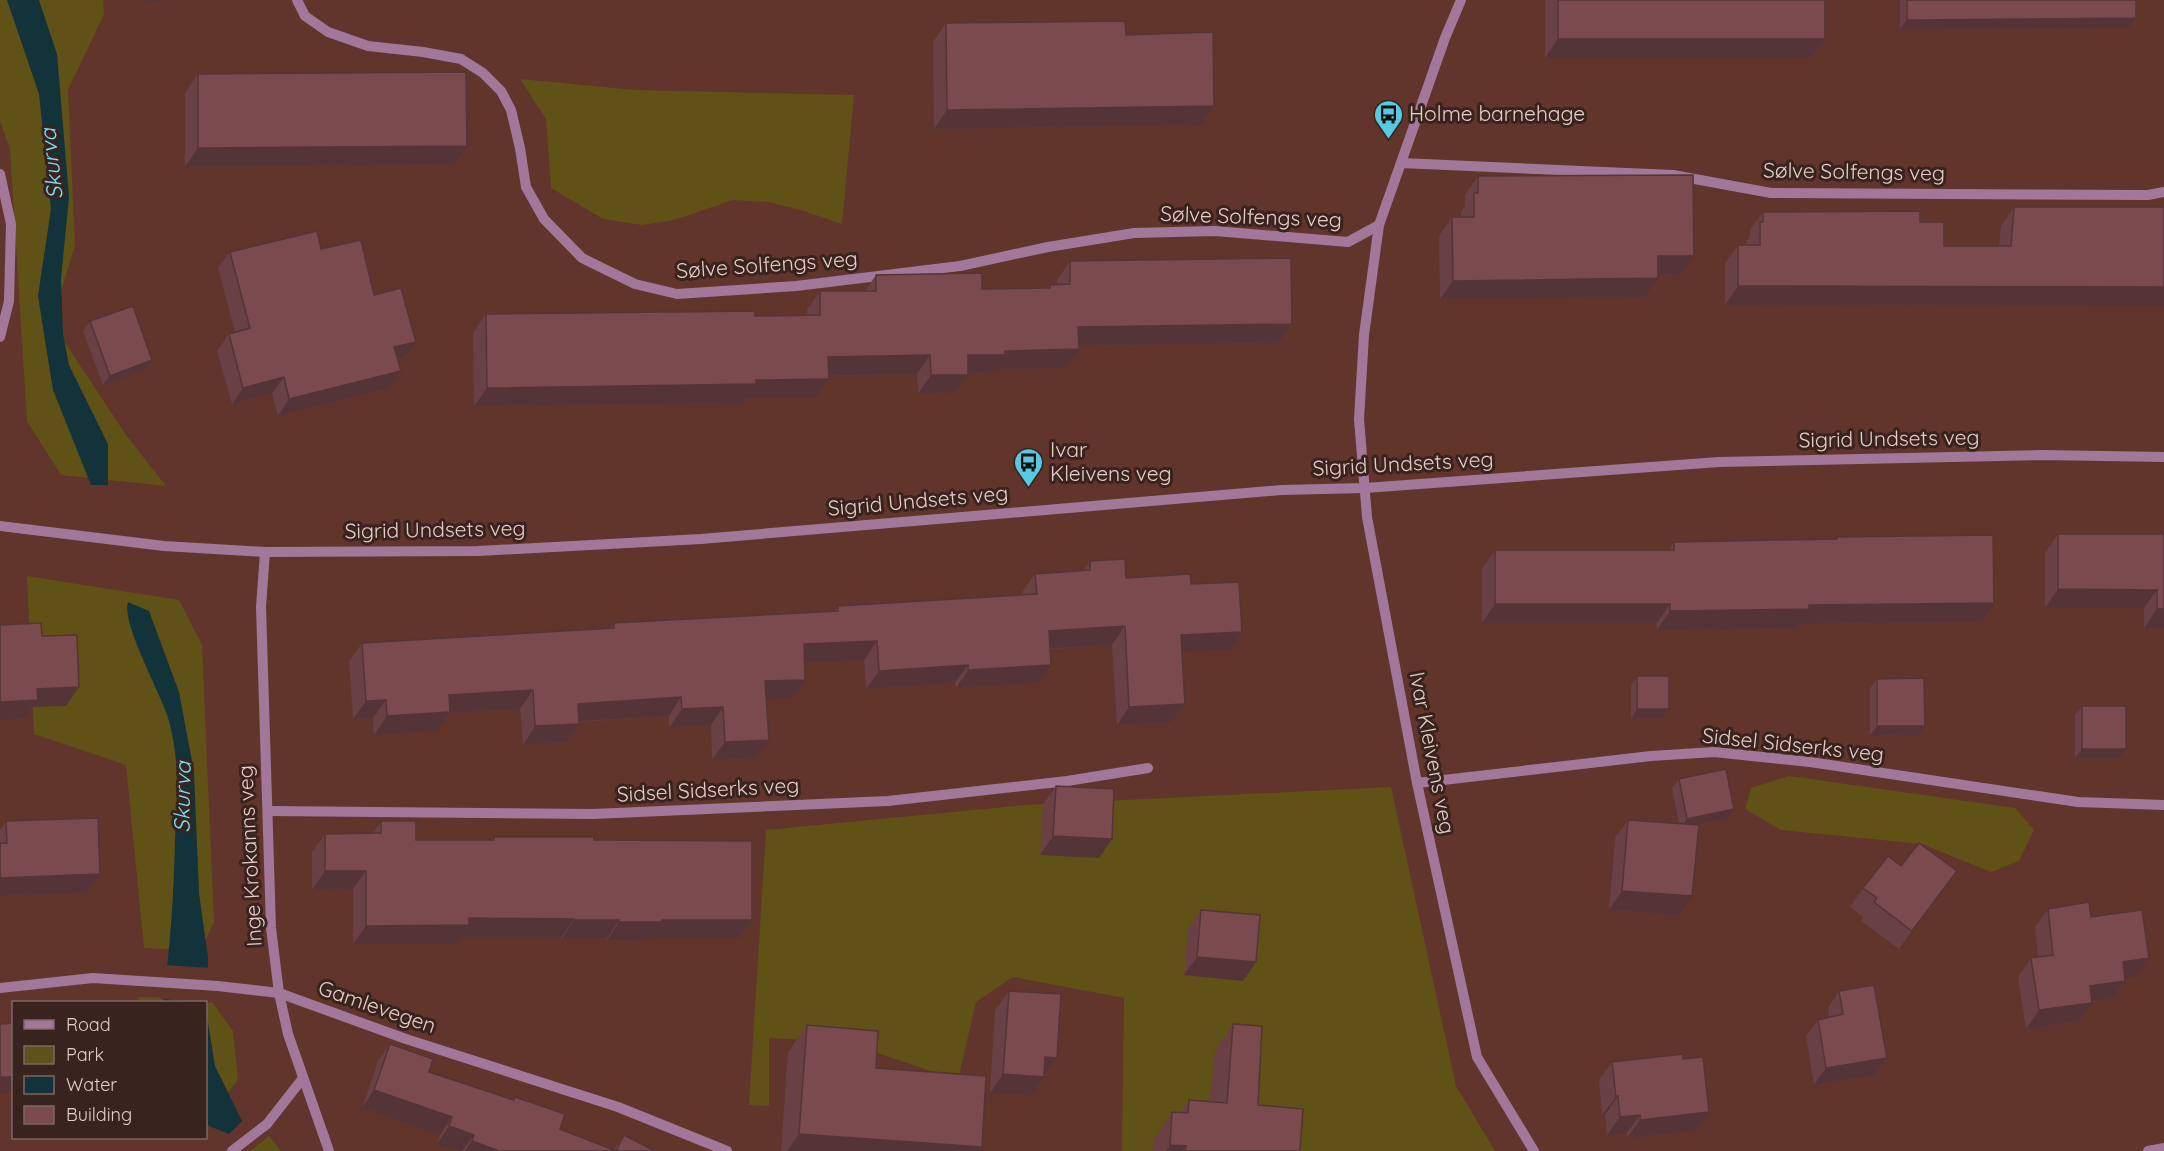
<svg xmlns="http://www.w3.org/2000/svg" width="2164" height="1151" viewBox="0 0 2164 1151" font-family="Quicksand,sans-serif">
  <rect width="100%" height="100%" fill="#61352b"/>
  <!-- green -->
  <g fill="#605117">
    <polygon points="0,0 103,0 104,14 68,90 75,245 58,301 62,338 126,435 166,486 61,475 27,421 10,149 0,121"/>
    <polygon points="520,79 635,90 854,95 842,224 804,211 769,202 733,200 674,220 642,225 603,219 551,188 546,119"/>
    <polygon points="27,576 179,600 202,645 214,922 200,951 144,948 126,765 34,734"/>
    <polygon points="1789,776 2015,808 2034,830 2019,861 1991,872 1922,844 1781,830 1745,809 1751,788"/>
    <polygon points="1391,787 1456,1086 1495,1151 1122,1151 1124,998 1013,977 976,1002 958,1080 844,1042 769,1038 769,1106 749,1105 766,830 1025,805"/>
    <polygon points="138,997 209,998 233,1031 238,1080 208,1118 206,1119 206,1002 139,1002"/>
    <polygon points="269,1136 281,1151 250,1151"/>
  </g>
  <!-- water -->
  <g fill="#12333a">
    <polygon points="7,0 39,0 57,54 69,197 61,279 63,334 69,365 108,444 108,485 91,485 53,390 38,296 51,209 39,94"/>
    <path d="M128 602 149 611 179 692 194 772 199 893 208 958 207 1016 215 1066 242 1121 229 1134 209 1126 206 1118V1002H163C170 948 174 894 175 839 177 800 180 760 169 721 162 695 121 624 128 602Z"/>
  </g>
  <!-- pier -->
  <polygon fill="#61352b" points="165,965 211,968 211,1003 160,999"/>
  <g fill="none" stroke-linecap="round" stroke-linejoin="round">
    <!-- minor -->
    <g stroke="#a3779a" stroke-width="10">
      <polyline points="297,0 305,16 328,32 368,46 423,52 461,59 483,73 501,91 511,110 520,148 526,187 544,219 582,258 635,284 677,294 796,286 960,266 1048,247 1134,233 1215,231 1348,242 1379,225"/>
      <polyline points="1461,0 1445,38 1379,225 1364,335 1359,419 1367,517 1417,783 1477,1057 1534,1151"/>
      <polyline points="1401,163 1673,175 1771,193 2148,195 2164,192"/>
      <polyline points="0,174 11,224 9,301 0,337"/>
      <polyline points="0,526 164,546 265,552 478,551 701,539 1282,490 1365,488 1719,462 2042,455 2164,457"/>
      <polyline points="265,552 261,607 271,928 279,993 288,1034 329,1151"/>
      <polyline points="1417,783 1651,756 1714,752 1810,762 2078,802 2164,805"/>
      <polyline points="268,811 593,814 888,801 1067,781 1148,768"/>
      <polyline points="0,988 93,978 218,986 279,993 406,1039 618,1107 727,1151"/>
      <polyline points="232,1151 267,1124 303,1078"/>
      <polyline points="2148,1151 2164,1148"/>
    </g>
  </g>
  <!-- wall -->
  <g fill="#694043">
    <polygon points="1545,0 1825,0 1825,39 1811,58 1545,58"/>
    <polygon points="1900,0 2136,0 2136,18 2129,28 1900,29"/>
    <polygon points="946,23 1126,35 1214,106 1201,125 934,129 933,42"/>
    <polygon points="198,74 454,164 185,167 185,93"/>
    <polygon points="1478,176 1681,274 1658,275 1645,297 1440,299 1439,236 1452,217 1461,217 1461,212 1465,206 1465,195"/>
    <polygon points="2014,207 2164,306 1725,305 1725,263 1738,245 1747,245 1747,241 1750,236 1750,230 1763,212 1920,222 1944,246 1999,246 2001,226"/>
    <polygon points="321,249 374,295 404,358 398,360 389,388 278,416 272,393 232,404 217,351 229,334 235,332 218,268 230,252"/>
    <polygon points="1070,261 1292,324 1279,343 1079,346 1066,368 995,369 992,373 968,374 955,393 918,394 917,374 829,376 829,379 816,398 746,398 743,403 474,406 473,333 486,314 755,316 807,316 807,310 820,291 865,291 876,275 982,289 1047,288 1050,285 1057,285 1057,280"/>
    <polygon points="90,321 152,360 146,370 103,385 83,331"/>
    <polygon points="2058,534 2164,534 2164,628 2144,628 2144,608 2045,608 2045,553"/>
    <polygon points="1837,537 1981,622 1799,624 1796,628 1657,630 1657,623 1482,623 1482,569 1495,550 1669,550 1674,542 1835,539"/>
    <polygon points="1090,561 1126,578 1191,584 1230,650 1182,652 1185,704 1172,722 1117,725 1112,645 1050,649 1038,683 956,688 955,683 866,689 864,660 804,662 805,680 792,698 766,699 756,759 712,760 711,725 669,728 669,716 579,722 579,724 566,742 523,745 520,709 450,713 437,731 374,735 373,718 353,719 349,661 362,643 610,628 614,623 835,611 838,606 1023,595 1022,592 1035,574 1083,571"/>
    <polygon points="1637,676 1669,709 1662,718 1631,719 1631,686"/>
    <polygon points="1877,679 1925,726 1918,736 1870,735 1870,688"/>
    <polygon points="2082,706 2126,749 2119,759 2075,758 2075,715"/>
    <polygon points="1679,779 1734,809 1727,819 1697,825 1679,915 1609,910 1615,838 1628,820 1679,824 1672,788"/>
    <polygon points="1056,786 1112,839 1099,858 1040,855 1043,804"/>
    <polygon points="6,821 100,874 87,893 0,896 0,830"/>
    <polygon points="381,821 416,840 492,840 494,837 594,840 739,938 651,938 649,941 607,940 607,938 562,939 562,937 462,937 457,944 353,944 353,889 312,890 312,852 325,834 373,833"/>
    <polygon points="1901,866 1957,871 1899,949 1861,921 1863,917 1850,907 1863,888"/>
    <polygon points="2048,909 2091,917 2149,958 2136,977 2125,978 2125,981 2112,999 2092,1002 2079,1021 2026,1029 2018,977 2031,958 2038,957 2035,927"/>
    <polygon points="1201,910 1243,981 1184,975 1188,929"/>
    <polygon points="1009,991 1057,1058 1031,1096 990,1093 995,1010"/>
    <polygon points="1839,991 1887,1058 1875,1075 1814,1085 1806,1036 1818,1020 1829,1017 1828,1008"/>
    <polygon points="1233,1024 1258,1105 1300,1151 1153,1151 1154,1139 1172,1112 1180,1113 1189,1100 1210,1101 1215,1051"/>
    <polygon points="807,1025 876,1068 982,1147 979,1151 781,1151 788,1052"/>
    <polygon points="390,1044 429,1072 513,1100 515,1097 560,1129 614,1150 624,1135 655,1151 458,1151 437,1144 440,1135 362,1108 378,1061"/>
    <polygon points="1683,1059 1696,1131 1627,1138 1627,1133 1607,1135 1605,1115 1602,1115 1599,1080 1612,1062"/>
  </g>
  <!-- shaded-wall -->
  <g fill="#553437">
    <polygon points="147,0 172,0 146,2"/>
    <polygon points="2136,18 2129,28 1900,29 1907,20"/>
    <polygon points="1558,39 1825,39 1811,58 1545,58"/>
    <polygon points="1214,106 1201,125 934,129 947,110"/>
    <polygon points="467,146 454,164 185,167 198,148"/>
    <polygon points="1658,256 1694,256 1681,274 1645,275"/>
    <polygon points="1658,278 1645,297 1440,299 1453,281"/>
    <polygon points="1738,286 2164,287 2164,306 1725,305"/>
    <polygon points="1292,324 1279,343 1065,346 1078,327"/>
    <polygon points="416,342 404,358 383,364 394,347"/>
    <polygon points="1079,349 1066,368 995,369 992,373 955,374 968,355 1005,351"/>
    <polygon points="930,355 917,374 815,376 828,357"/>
    <polygon points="152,360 146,370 103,385 110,376"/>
    <polygon points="401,371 389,388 278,416 289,399"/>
    <polygon points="931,375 968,375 955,393 918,394"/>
    <polygon points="284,377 272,393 232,404 243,388"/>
    <polygon points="829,379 816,398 746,398 743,403 474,406 487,388 756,380"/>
    <polygon points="2058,589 2157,590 2144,608 2045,608"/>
    <polygon points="1994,603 1981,622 1799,624 1796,628 1657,630 1670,611 1809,605"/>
    <polygon points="1495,604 1670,604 1657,623 1482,623"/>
    <polygon points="2157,609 2164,609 2164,628 2144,628"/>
    <polygon points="1125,626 1112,645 1037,649 1049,631"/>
    <polygon points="1242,632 1230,650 1168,653 1181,635"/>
    <polygon points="877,641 864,660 791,663 804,644"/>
    <polygon points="968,665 955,683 866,689 879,671"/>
    <polygon points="1051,665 1038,683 956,688 968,670"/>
    <polygon points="805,680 792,698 753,700 765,681"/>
    <polygon points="79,687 66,706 32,707 25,718 0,720 0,702 37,689"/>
    <polygon points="533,690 520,709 450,713 437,731 374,735 387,716 449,695"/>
    <polygon points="681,697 669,716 565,722 578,704"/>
    <polygon points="386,700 373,718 353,719 366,701"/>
    <polygon points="1185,704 1172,722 1117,725 1129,707"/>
    <polygon points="723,707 711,725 669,728 682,709"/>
    <polygon points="1637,709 1669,709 1662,718 1631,719"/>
    <polygon points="579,724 566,742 523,745 535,726"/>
    <polygon points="1877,726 1925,726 1918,736 1870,735"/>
    <polygon points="769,740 756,759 712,760 725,742"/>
    <polygon points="2082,749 2126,749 2119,759 2075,758"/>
    <polygon points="1734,809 1727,819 1680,828 1687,819"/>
    <polygon points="1053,836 1112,839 1099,858 1040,855"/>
    <polygon points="325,871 366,871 353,889 312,890"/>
    <polygon points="1957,871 1944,890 1899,949 1912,931"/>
    <polygon points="100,874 87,893 0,896 0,878"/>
    <polygon points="1622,891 1692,896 1679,915 1609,910"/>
    <polygon points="469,918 574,919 562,937 462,937 457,944 353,944 366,926"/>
    <polygon points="574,920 619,920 607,938 562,939"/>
    <polygon points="662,920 752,920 739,938 651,938 649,941 607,940 619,922"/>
    <polygon points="1197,957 1256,962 1243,981 1184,975"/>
    <polygon points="2149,958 2136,977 2110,981 2123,962"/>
    <polygon points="2125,981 2112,999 2077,1004 2090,986"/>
    <polygon points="2092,1003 2079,1021 2026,1029 2039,1010"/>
    <polygon points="1045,1057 1057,1058 1044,1076"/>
    <polygon points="1887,1058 1875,1075 1814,1085 1826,1068"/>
    <polygon points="1003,1074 1044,1077 1031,1096 990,1093"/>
    <polygon points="0,1077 14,1077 14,1093 0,1094"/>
    <polygon points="374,1090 452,1117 440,1135 362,1108"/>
    <polygon points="1618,1096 1605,1115 1602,1115 1616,1097"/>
    <polygon points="1709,1112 1696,1131 1627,1138 1640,1120"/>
    <polygon points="1640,1115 1627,1133 1607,1135 1620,1117"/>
    <polygon points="449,1126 474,1135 462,1151 458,1151 437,1144"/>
    <polygon points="799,1134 982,1147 979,1151 787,1151"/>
    <polygon points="472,1141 497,1150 496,1151 465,1151"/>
    <polygon points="1170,1145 1186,1146 1183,1151 1166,1151"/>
  </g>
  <!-- building -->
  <g fill="#7a4a4e" stroke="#553437" stroke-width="1.5">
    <rect x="1558" y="0" width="267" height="39"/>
    <polygon points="1907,0 2136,0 2136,18 1907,20"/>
    <polygon points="1125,21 1126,35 1213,32 1214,106 947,110 946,23"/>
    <polygon points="466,72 467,146 198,148 198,74"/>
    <polygon points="1693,175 1694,256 1658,256 1658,278 1453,281 1452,217 1474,217 1474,193 1478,193 1478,176"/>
    <polygon points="2014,207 2164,207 2164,287 1738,286 1738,245 1760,245 1760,222 1763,222 1763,212 1920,211 1920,222 1944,222 1944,246 2011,246"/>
    <polygon points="317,231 321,249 361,240 374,295 401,288 416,342 394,347 401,371 289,399 284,377 243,388 229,334 250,328 230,252"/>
    <polygon points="1291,258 1292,324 1078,327 1079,349 1005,351 1005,355 968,355 968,375 931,375 930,355 828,357 829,379 756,380 756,384 487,388 486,314 755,311 755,316 820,315 820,291 876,291 876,275 982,273 982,289 1050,288 1050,285 1070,284 1070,261"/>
    <polygon points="133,306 152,360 110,376 90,321"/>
    <polygon points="2058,534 2164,534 2164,609 2157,609 2157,590 2058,589"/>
    <polygon points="1993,535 1994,603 1809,605 1809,609 1670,611 1670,604 1495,604 1495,550 1674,550 1674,542 1837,539 1837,537"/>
    <polygon points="1125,559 1126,578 1190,574 1191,584 1239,582 1242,632 1181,635 1185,704 1129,707 1125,626 1049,631 1051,665 968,670 968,665 879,671 877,641 804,644 805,680 765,681 769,740 725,742 723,707 682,709 681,697 578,704 579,724 535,726 533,690 449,695 450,712 387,716 386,700 366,701 362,643 614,628 614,623 838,611 838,606 1037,594 1035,574 1090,570 1090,561"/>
    <polygon points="41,623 42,636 77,635 79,687 37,689 38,700 0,702 0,625"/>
    <rect x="1637" y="676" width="32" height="33"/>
    <polygon points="1924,678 1925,726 1877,726 1877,679"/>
    <rect x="2082" y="706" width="44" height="43"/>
    <polygon points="1726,769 1734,809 1687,819 1679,779"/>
    <polygon points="1056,786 1114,789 1112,839 1053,836"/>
    <polygon points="98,818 100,874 0,878 0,843 7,843 6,821"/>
    <polygon points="1628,820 1699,825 1692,896 1622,891"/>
    <polygon points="381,821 416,821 416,840 494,840 494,837 594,837 594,840 752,841 752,920 662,920 662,922 619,922 619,920 574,920 574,919 469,918 469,925 366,926 366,871 325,871 325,834 381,833"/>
    <polygon points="1919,843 1957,871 1912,931 1874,902 1877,898 1863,888 1888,856 1901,866"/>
    <polygon points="2089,902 2091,917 2142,910 2149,958 2123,962 2125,981 2090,986 2092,1003 2039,1010 2031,958 2053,955 2048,909"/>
    <polygon points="1201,910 1260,915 1256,962 1197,957"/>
    <polygon points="1874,985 1887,1058 1826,1068 1818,1020 1843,1014 1839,991"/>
    <polygon points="1009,991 1061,994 1057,1058 1045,1057 1044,1077 1003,1074"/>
    <polygon points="14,1023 14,1077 0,1077 0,1024"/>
    <polygon points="1233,1024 1262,1026 1258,1105 1303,1109 1300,1151 1185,1151 1186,1146 1170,1145 1172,1112 1188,1113 1189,1100 1227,1103"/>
    <polygon points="807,1025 878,1031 876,1068 986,1076 982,1147 799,1134"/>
    <polygon points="390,1044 433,1059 429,1072 514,1100 515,1097 565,1114 560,1129 616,1151 497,1151 497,1150 472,1141 474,1135 449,1126 452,1117 374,1090"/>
    <polygon points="1683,1054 1683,1059 1703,1057 1709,1112 1640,1120 1640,1115 1620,1117 1618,1096 1616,1097 1612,1062"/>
    <polygon points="624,1135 655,1151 616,1151"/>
  </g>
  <!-- icons -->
  <defs>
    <symbol id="bus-pin" viewBox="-11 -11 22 30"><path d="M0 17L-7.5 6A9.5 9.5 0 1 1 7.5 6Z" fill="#57c9e1" stroke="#38231e"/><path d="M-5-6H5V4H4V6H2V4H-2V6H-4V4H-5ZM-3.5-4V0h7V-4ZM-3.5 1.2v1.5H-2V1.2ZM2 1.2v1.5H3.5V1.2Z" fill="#111"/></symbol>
  </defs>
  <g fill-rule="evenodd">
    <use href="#bus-pin" x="1372" y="98" width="33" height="45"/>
    <use href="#bus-pin" x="1012" y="446" width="33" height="45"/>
  </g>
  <g text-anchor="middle" stroke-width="6" stroke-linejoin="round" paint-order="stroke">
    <!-- poi labels -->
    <g font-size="21" fill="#e8ccc5" stroke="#38231e" text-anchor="start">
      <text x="1409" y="121">Holme barnehage</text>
      <text x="1050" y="457">Ivar<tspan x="1050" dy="24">Kleivens veg</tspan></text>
    </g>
    <!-- street labels -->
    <g font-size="21" fill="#e8ccc5" stroke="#38231e">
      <text transform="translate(1854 172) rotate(1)" y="7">Sølve Solfengs veg</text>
      <text transform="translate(1251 217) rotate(2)" y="7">Sølve Solfengs veg</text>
      <text transform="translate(767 265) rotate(-4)" y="7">Sølve Solfengs veg</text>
      <text transform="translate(1889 439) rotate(-1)" y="7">Sigrid Undsets veg</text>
      <text transform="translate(1403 464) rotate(-3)" y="7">Sigrid Undsets veg</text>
      <text transform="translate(918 501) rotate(-5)" y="7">Sigrid Undsets veg</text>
      <text transform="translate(435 530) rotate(-1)" y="7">Sigrid Undsets veg</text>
      <text transform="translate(1793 745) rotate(6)" y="7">Sidsel Sidserks veg</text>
      <text transform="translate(1432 753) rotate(79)" y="7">Ivar Kleivens veg</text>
      <text transform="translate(708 790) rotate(-3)" y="7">Sidsel Sidserks veg</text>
      <text transform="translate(250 856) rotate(-93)" y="7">Inge Krokanns veg</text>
      <text transform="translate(377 1007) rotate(19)" y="7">Gamlevegen</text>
    </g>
    <!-- water labels -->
    <g font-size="22" font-style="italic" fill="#76e1f9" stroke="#38231e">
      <text transform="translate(51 164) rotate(-96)" y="8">Skurva</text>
      <text transform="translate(182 797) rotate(-89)" y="8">Skurva</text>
    </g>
  </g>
  <!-- legend -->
  <rect x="12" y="1001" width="195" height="138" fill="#38231e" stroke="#7e6761" stroke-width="1.5"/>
  <rect x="24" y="1020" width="30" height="9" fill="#a3779a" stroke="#7e6761" stroke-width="1.5"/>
  <text x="66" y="1031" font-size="18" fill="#e8ccc5">Road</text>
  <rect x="24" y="1046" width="30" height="18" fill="#605117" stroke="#7e6761" stroke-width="1.5"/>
  <text x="66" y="1061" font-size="18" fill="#e8ccc5">Park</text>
  <rect x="24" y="1076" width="30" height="18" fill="#12333a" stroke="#7e6761" stroke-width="1.5"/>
  <text x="66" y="1091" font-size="18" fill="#e8ccc5">Water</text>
  <rect x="24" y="1106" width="30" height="18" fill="#7a4a4e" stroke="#7e6761" stroke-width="1.5"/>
  <text x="66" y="1121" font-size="18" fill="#e8ccc5">Building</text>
</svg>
